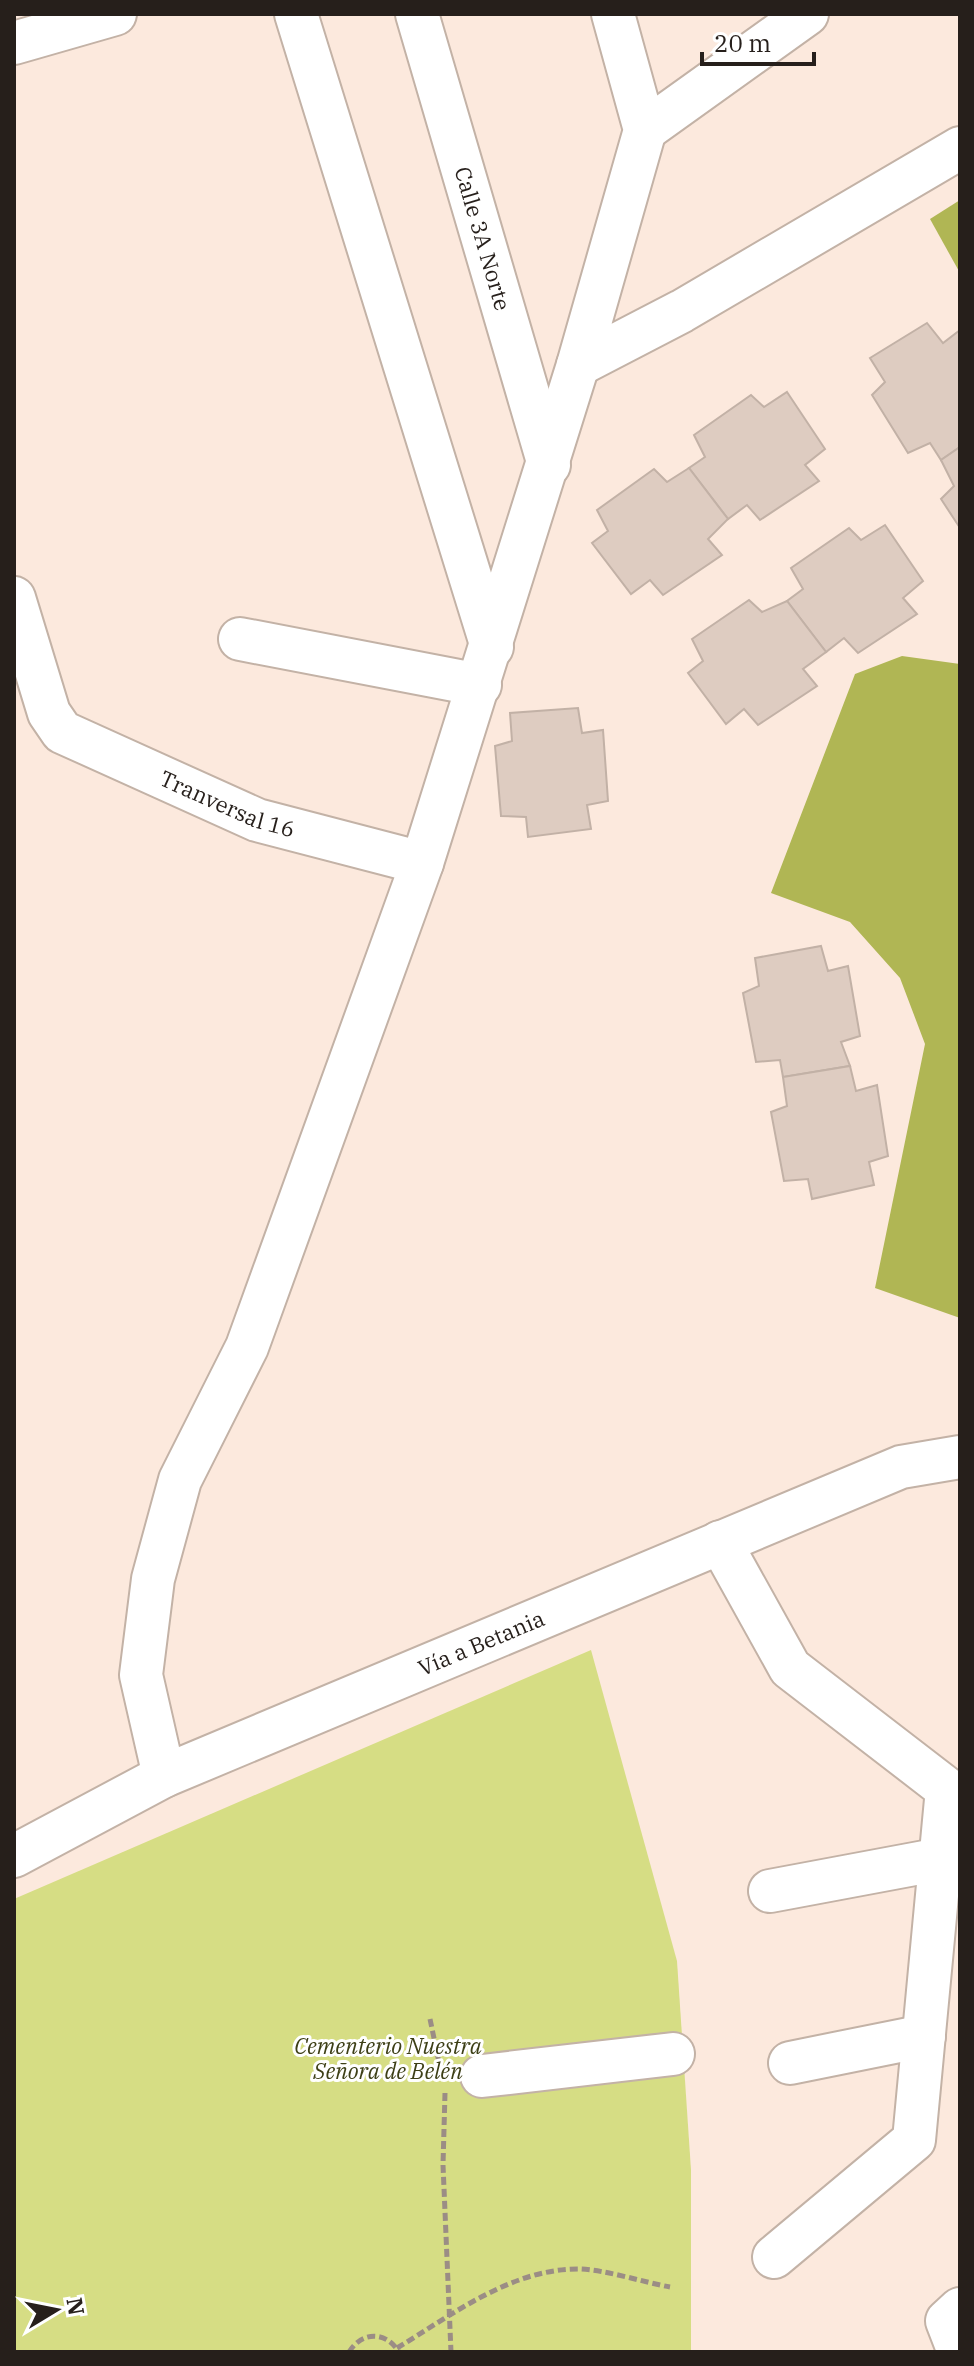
<svg xmlns="http://www.w3.org/2000/svg" width="974" height="2366" viewBox="0 0 974 2366" font-family="'IBM Plex Serif',serif">
  <rect width="100%" height="100%" fill="#fce9dd"/>
  <!-- green -->
  <polygon fill="#d6dd84" points="591,1650 677,1961 691,2170 691,2352 14,2352 14,1899"/>
  <!-- forest -->
  <g fill="#b0b654">
    <polygon points="960,200 960,273 930,219"/>
    <polygon points="902,656 960,664 960,1318 875,1288 925,1044 900,978 850,922 771,893 855,674"/>
  </g>
  <!-- building -->
  <g fill="#deccc1" stroke="#c2b1a6" stroke-width="2">
    <polygon points="927,323 943,343 960,330 960,447 941,460 930,443 908,453 872,395 885,382 870,358"/>
    <polygon points="787,392 825,449 805,465 819,481 760,520 747,505 728,519 689,468 705,457 694,435 751,395 764,407"/>
    <polygon points="960,447 960,528 941,499 954,486 941,460"/>
    <polygon points="689,468 728,519 708,539 722,555 663,595 650,580 631,594 592,543 608,531 597,510 654,469 667,482"/>
    <polygon points="885,525 923,581 903,598 917,614 858,653 844,638 826,652 787,601 803,589 791,568 849,528 861,540"/>
    <polygon points="749,600 762,612 787,601 826,652 803,669 817,686 758,725 744,709 726,724 688,673 703,661 692,639"/>
    <polygon points="578,708 582,733 603,730 608,801 587,805 591,829 528,837 526,817 501,816 495,746 512,741 510,713"/>
    <polygon points="821,946 828,971 848,966 860,1036 841,1042 850,1066 783,1077 780,1060 756,1062 743,993 759,986 755,958"/>
    <polygon points="850,1066 856,1091 877,1085 888,1156 869,1162 874,1185 812,1199 808,1179 784,1181 771,1112 787,1106 783,1077"/>
  </g>
  <g fill="none" stroke-linecap="round" stroke-linejoin="round">
    <defs>
      <g id="minor">
        <polyline points="296,14 492,647"/>
        <path id="s1" d="M417 14 549 465"/>
        <polyline points="613,14 645,130 578,365 682,311 960,148"/>
        <polyline points="14,43 115,14"/>
        <polyline points="645,130 807,14"/>
        <path id="s2" d="M14 598 49 713 62 732 257 820 422 863"/>
        <polyline points="240,639 480,685"/>
        <polyline points="720,1542 790,1668 947,1789 914,2140 774,2257"/>
        <polyline points="164,1776 141,1675 153,1579 180,1480 247,1347 422,863 578,365"/>
        <path id="s3" d="M14 1856 164 1776 901 1467 960 1457"/>
        <polyline points="770,1891 941,1859"/>
        <polyline points="790,2063 924,2036"/>
        <polyline points="482,2076 673,2054"/>
        <polyline points="959,2352 947,2321 960,2309"/>
      </g>
    </defs>
    <!-- minor casing -->
    <use href="#minor" stroke="#c3b2a6" stroke-width="46"/>
    <!-- path -->
    <g stroke="#9b8d85" stroke-width="5" stroke-dasharray="8 4" stroke-linecap="butt">
      <polyline points="430,2019 441,2072"/>
      <polyline points="445,2093 443,2165 451,2352"/>
      <path d="M397 2348C452 2315 512 2268 580 2269 606 2270 643 2282 670 2287"/>
      <path d="M349 2352C362 2331 386 2331 399 2352"/>
    </g>
    <!-- minor -->
    <use href="#minor" stroke="#fff" stroke-width="42"/>
  </g>
  <g text-anchor="middle" stroke-width="6" stroke-linejoin="round" paint-order="stroke">
    <!-- street labels -->
    <g font-size="22" fill="#261f1b" stroke="#fff">
      <text dy="8" stroke="none"><textPath href="#s1" startOffset="234">Calle 3A Norte</textPath></text>
      <text dy="8" stroke="none"><textPath href="#s2" startOffset="324">Tranversal 16</textPath></text>
      <text dy="8" stroke="none"><textPath href="#s3" startOffset="514">Vía a Betania</textPath></text>
    </g>
    <!-- park labels -->
    <g font-size="22" font-style="italic" fill="#3d3f16" stroke="#fff">
      <text x="388" y="2054">Cementerio Nuestra<tspan x="388" dy="25">Señora de Belén</tspan></text>
    </g>
  </g>
  <!-- border -->
  <rect width="974" height="2366" fill="none" stroke="#261f1b" stroke-width="32"/>
  <!-- north arrow -->
  <g transform="translate(56 2310) rotate(80)" stroke="#ffffff" stroke-width="6" paint-order="stroke">
  <path d="M0-6L14 30L0 20L-14 30Z" fill="#261f1b"/>
  <text y="-12" font-size="22" font-weight="bold" text-anchor="middle" fill="#261f1b">N</text>
  </g>
  <!-- scale -->
  <path d="M702 52v12h112v-12" fill="none" stroke="#261f1b" stroke-width="4"/>
  <text x="714" y="52" font-size="24" fill="#261f1b" stroke="#ffffff" stroke-width="6" paint-order="stroke">20 m</text>
</svg>
